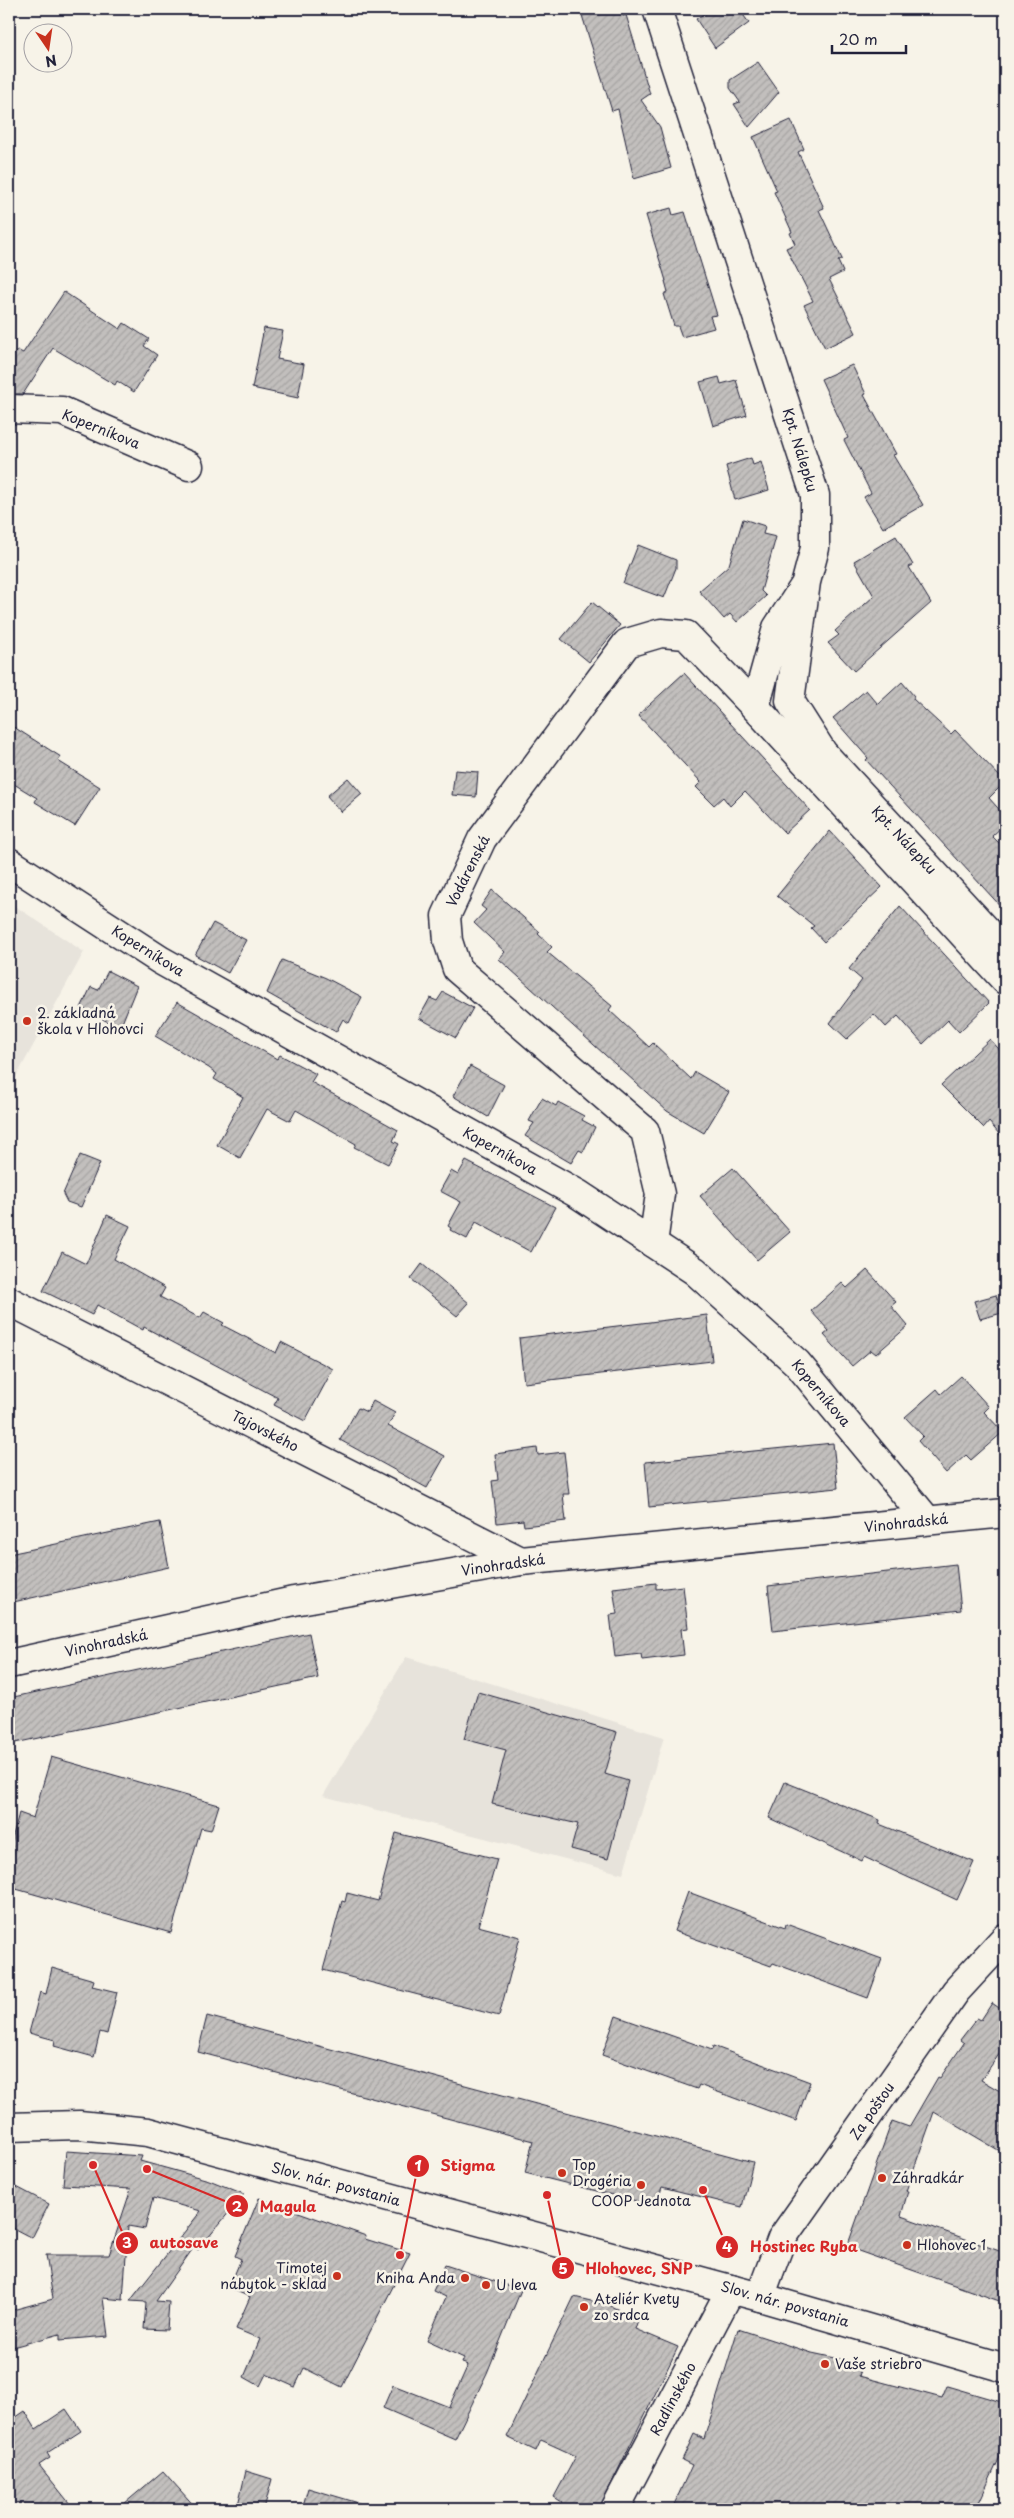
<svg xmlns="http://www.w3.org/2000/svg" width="1014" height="2518" viewBox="0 0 1014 2518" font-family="'Playpen Sans',sans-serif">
  <defs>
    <pattern id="building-hatch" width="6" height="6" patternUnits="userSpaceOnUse" patternTransform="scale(1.25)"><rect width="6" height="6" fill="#c2bfbd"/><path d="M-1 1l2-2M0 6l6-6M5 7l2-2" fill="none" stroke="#a6a4a3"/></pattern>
  </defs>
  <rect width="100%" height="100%" fill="#f7f3e8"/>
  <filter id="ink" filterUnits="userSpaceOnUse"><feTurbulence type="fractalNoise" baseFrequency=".02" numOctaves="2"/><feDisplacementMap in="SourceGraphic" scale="10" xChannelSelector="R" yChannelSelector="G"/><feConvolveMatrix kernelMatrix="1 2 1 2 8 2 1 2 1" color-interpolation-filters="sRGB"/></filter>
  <g filter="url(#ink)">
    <!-- built -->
    <g fill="#e7e3db">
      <polygon points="9,902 84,952 9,1090"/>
      <polygon points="406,1657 664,1737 623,1874 323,1796"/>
    </g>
    <!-- building -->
    <g fill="url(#building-hatch)" stroke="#22223b">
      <polygon points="580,9 621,9 623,16 626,15 650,94 641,100 660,127 671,168 634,179 618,109 612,111"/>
      <polygon points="711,9 739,9 749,23 715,48 696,19"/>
      <polygon points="758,62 779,92 749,127 734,104 740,102 730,88 730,80"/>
      <polygon points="791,120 804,149 798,152 824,208 819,210 842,259 838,261 843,272 829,279 856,333 825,348 804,305 813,301 786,248 795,244 790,233 792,232 774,192 777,191 753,137"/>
      <polygon points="671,208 673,215 685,212 717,315 710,316 714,328 682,337 678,326 674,326 664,294 668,292 665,281 666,281 646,215"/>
      <polygon points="64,292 120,329 124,323 149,339 144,346 157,355 134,392 117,381 115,385 53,348 23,394 9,394 9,363 17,350 23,353"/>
      <polygon points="264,328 283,331 277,359 304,364 298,398 252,388"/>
      <polygon points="852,365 866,394 864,395 896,454 893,455 923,505 883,528 864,497 871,493 844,440 848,438 821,379"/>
      <polygon points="719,377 721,384 736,380 747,415 713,426 700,382"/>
      <polygon points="751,458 753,465 761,462 769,490 735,500 726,466"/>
      <polygon points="743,519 765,526 763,534 776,537 761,591 766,596 737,622 730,614 724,619 699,591 729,565"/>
      <polygon points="896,536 913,565 909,567 931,603 854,671 828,643 839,635 835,631 874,596 854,561"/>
      <polygon points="638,545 676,560 676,568 664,598 623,583"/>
      <polygon points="592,602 620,625 589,662 561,639"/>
      <polygon points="684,673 810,810 785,833 745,791 730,806 723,797 714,805 696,787 701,782 638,715"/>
      <polygon points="902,682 914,696 913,699 951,734 955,730 1005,782 989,798 1005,816 1005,824 992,836 1005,849 1005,911 866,760 868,758 833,718 866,690 878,704"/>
      <polygon points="9,724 61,757 58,761 100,787 75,826 35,802 37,798 9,781"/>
      <polygon points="455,770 478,772 476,797 452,795"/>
      <polygon points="348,778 362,794 341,812 327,796"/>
      <polygon points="830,831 882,887 824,942 811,928 814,926 777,896"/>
      <polygon points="492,890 540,932 538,934 552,947 547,952 612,1006 609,1010 649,1047 653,1043 691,1079 695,1072 729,1092 704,1133 667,1111 499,959 505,952 474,923 486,910 481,906"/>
      <polygon points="900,906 989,1003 959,1032 948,1020 923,1044 898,1016 886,1027 874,1014 847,1039 830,1023 862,980 849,969"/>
      <polygon points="213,923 246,940 228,973 195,955"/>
      <polygon points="282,960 326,978 362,997 349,1023 343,1019 336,1032 267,993"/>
      <polygon points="108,971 137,986 120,1028 81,1008 91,987 98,990"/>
      <polygon points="443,992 473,1008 456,1038 419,1018 430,998 437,1001"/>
      <polygon points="177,1002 277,1059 280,1055 316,1074 311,1082 398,1130 393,1141 399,1144 388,1164 354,1147 356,1144 296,1110 290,1121 267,1109 240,1158 217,1145 243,1097 214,1079 217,1074 209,1068 155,1036"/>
      <polygon points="990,1039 1005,1056 1005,1141 989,1122 984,1128 941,1085"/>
      <polygon points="470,1066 504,1085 488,1117 453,1096"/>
      <polygon points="542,1098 556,1106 558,1102 584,1116 582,1120 595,1127 583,1152 579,1150 571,1163 525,1136 534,1123 529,1121"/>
      <polygon points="80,1155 100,1163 81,1207 67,1202 63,1194"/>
      <polygon points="466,1161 555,1207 531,1252 476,1222 467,1239 450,1230 451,1228 448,1226 461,1202 440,1191 451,1171 458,1175"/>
      <polygon points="733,1168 790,1232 757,1260 700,1196"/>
      <polygon points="107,1215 130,1226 114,1259 165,1288 160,1297 200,1318 204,1312 224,1323 222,1325 276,1353 281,1342 333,1369 305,1421 274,1405 278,1398 144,1327 143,1330 97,1305 92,1315 43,1291 62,1252 86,1264"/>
      <polygon points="422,1264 469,1303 457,1316 411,1279"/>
      <polygon points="867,1270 896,1302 891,1306 908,1326 876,1354 871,1350 852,1366 824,1335 829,1331 811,1311 842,1283 847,1288"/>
      <polygon points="996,1295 1002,1313 980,1319 974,1301"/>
      <polygon points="707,1315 712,1361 524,1383 519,1338"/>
      <polygon points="961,1376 989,1407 984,1412 1003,1432 971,1460 966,1455 946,1473 918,1441 923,1436 905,1417 937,1389 941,1394"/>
      <polygon points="373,1401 395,1413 388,1426 445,1456 427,1488 340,1440 358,1408 367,1412"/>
      <polygon points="833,1443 838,1488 649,1507 645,1462"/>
      <polygon points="537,1448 538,1455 564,1452 569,1494 563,1494 566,1521 524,1526 523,1520 497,1523 492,1481 498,1480 495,1454"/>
      <polygon points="160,1522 169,1567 9,1603 9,1554"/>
      <polygon points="956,1564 961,1610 773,1631 768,1586"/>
      <polygon points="656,1583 656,1589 683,1586 688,1628 681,1629 684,1655 642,1660 641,1654 615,1657 610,1615 617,1614 613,1588"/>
      <polygon points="309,1633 318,1678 15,1743 9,1713 9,1698"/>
      <polygon points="478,1692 617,1732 605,1774 628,1781 608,1859 571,1849 578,1824 492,1804 506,1750 464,1739"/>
      <polygon points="51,1757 219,1805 211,1830 201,1828 171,1933 9,1887 9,1850 19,1813 33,1818"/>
      <polygon points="785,1782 880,1820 879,1824 974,1862 957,1900 864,1857 862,1861 769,1818"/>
      <polygon points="396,1833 497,1859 478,1926 520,1937 499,2016 323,1970 342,1901 345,1902 347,1893 378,1901"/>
      <polygon points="688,1892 785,1928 786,1924 882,1959 868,1998 773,1963 771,1966 674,1931"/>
      <polygon points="52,1968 94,1980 92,1986 117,1992 107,2034 100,2032 94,2057 54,2046 55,2040 29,2033 40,1992 46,1994"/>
      <polygon points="992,2003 1005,2012 1005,2046 981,2080 1005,2094 1005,2154 934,2112 906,2191 908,2191 901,2216 1005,2253 1005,2303 847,2247 892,2121 909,2127 938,2077 940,2078 964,2043 960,2040 977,2018 981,2020"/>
      <polygon points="207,2016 753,2162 742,2207 662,2187 656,2206 525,2173 533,2141 198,2052"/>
      <polygon points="616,2016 712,2050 713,2046 810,2082 796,2121 699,2085 697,2089 602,2055"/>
      <polygon points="66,2151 142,2156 140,2161 209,2180 244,2194 198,2250 194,2247 156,2301 169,2302 167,2330 144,2329 146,2302 130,2301 201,2211 153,2198 145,2229 128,2226 123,2300 103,2298 108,2336 60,2340 60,2334 9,2348 9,2311 53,2299 46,2255 109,2255 131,2189 63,2185"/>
      <polygon points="9,2183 49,2204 32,2238 9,2226"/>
      <polygon points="259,2198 366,2236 365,2239 410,2253 342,2387 304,2368 295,2387 266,2374 260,2386 244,2377 260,2339 236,2329 250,2297 229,2288 241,2259 235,2256"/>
      <polygon points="445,2265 521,2290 487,2373 455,2439 383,2408 393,2385 449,2407 468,2365 462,2363 464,2358 427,2341 446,2297 433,2291"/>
      <polygon points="574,2297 608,2305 628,2314 638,2320 635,2329 678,2347 599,2509 558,2509 562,2502 554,2497 576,2456 541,2440 536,2451 507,2437"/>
      <polygon points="738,2329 812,2353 863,2364 859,2376 942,2398 947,2386 1005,2403 1005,2446 976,2509 672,2509 692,2465 682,2460 694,2434 704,2439"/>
      <polygon points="66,2409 81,2431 47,2453 50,2458 39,2465 74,2509 14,2509 9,2502 9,2422 25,2411 36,2429"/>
      <polygon points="163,2471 197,2509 118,2509"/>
      <polygon points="246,2471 272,2479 264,2509 237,2509"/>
      <polygon points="308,2488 362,2504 362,2509 302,2509"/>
    </g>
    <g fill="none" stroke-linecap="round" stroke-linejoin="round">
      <defs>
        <g id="minor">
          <polyline points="657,9 815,495 815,548 806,582 790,701 823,753 1005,950"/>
          <polyline points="9,409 62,411 189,466"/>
          <polyline points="803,588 777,628 755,707 1005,980"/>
          <polyline points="9,862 160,960 578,1194 695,1271 797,1363 927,1520"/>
          <polyline points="653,1243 660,1194 645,1131 457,969 448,941 446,916 482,839 627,643 661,633 686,635 755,707"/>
          <polyline points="9,1301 521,1561"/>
          <polyline points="9,1664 294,1601 521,1561 1005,1513"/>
          <polyline points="760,2297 782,2238 956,1991 1005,1938"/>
          <polyline points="615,2509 731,2289"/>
        </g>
        <polyline id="secondary" points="9,2127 79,2125 148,2132 760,2297 1005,2368"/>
      </defs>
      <!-- minor casing -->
      <use href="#minor" stroke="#22223b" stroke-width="31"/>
      <!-- secondary casing -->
      <use href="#secondary" stroke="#22223b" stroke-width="31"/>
      <!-- minor -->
      <use href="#minor" stroke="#f7f3e8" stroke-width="28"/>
      <!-- secondary -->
      <use href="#secondary" stroke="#f7f3e8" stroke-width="28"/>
    </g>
  </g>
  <!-- markers -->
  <g fill="#c8321e" stroke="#f7f3e8" stroke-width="2">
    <circle cx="27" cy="1021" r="5"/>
    <circle cx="562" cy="2173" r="5"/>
    <circle cx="882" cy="2178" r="5"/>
    <circle cx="641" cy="2185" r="5"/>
    <circle cx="907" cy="2245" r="5"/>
    <circle cx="337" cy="2276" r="5"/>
    <circle cx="465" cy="2278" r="5"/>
    <circle cx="486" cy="2285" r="5"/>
    <circle cx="584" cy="2307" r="5"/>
    <circle cx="825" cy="2364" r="5"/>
  </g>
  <g text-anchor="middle" stroke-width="5" stroke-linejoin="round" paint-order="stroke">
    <!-- street labels -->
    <g font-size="14" fill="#22223b" stroke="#f7f3e8">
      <text transform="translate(101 429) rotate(22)" y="5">Koperníkova</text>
      <text transform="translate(800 450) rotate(73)" y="5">Kpt. Nálepku</text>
      <text transform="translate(904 840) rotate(47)" y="5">Kpt. Nálepku</text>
      <text transform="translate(468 871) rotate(-63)" y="5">Vodárenská</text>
      <text transform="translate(148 951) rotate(32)" y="5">Koperníkova</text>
      <text transform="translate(500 1151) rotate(29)" y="5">Koperníkova</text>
      <text transform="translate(821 1393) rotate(50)" y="5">Koperníkova</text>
      <text transform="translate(265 1431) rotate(27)" y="5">Tajovského</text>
      <text transform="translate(906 1523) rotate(-6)" y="5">Vinohradská</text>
      <text transform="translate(503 1565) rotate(-8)" y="5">Vinohradská</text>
      <text transform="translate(106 1643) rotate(-12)" y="5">Vinohradská</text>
      <text transform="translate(872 2111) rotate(-55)" y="5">Za poštou</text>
      <text transform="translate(336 2184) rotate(15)" y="5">Slov. nár. povstania</text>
      <text transform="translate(785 2304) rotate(16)" y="5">Slov. nár. povstania</text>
      <text transform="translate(673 2399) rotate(-62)" y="5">Radlinského</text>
    </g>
    <!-- poi labels -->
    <g font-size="14" fill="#22223b" stroke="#f7f3e8" text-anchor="start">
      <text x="37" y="1018">2. základná<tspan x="37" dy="16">škola v Hlohovci</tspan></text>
      <text x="572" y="2170">Top<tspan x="572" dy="16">Drogéria</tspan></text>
      <text x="892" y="2183">Záhradkár</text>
      <text x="641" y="2206" text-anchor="middle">COOP Jednota</text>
      <text x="917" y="2250">Hlohovec 1</text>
      <text x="327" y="2273" text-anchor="end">Timotej<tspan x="327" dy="16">nábytok - sklad</tspan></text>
      <text x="455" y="2283" text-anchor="end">Kniha Anda</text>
      <text x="496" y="2290">U leva</text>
      <text x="594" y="2304">Ateliér Kvety<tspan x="594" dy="16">zo srdca</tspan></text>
      <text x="835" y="2369">Vaše striebro</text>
    </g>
  </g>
  <!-- callouts -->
  <path fill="none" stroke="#d62828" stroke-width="2" d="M400 2255L418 2166M147 2169L237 2206M93 2165L127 2243M703 2190L727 2247M547 2195L563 2268"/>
  <g fill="#d62828" stroke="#f7f3e8" stroke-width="2">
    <circle cx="400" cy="2255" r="5"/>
    <circle cx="147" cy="2169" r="5"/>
    <circle cx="93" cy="2165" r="5"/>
    <circle cx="703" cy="2190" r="5"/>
    <circle cx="547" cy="2195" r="5"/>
    <circle cx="418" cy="2166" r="12"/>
    <circle cx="237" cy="2206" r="12"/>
    <circle cx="127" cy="2243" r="12"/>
    <circle cx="727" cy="2247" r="12"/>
    <circle cx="563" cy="2268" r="12"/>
  </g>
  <g font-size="15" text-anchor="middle" font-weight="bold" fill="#fff">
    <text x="418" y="2171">1</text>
    <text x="237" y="2212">2</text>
    <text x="127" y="2248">3</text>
    <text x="727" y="2252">4</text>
    <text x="563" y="2274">5</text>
  </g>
  <g font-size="15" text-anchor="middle" font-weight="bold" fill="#d62828" stroke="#f7f3e8" stroke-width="5" stroke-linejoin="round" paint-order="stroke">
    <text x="468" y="2171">Stigma</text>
    <text x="288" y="2212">Magula</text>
    <text x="184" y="2248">autosave</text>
    <text x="804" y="2252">Hostinec Ryba</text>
    <text x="639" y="2274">Hlohovec, SNP</text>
  </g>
  <!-- margin -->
  <rect width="1014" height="2518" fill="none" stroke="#f7f3e8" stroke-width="30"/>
  <rect x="15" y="15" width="984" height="2488" fill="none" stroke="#22223b" stroke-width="2" filter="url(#ink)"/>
  <!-- north arrow -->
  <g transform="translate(48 48) rotate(167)"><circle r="24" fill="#f7f3e8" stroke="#a29fa3"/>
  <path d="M0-4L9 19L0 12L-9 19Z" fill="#c8321e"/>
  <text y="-8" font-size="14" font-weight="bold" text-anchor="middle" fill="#22223b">N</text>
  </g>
  <!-- scale -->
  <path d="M832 45v8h74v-8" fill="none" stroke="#22223b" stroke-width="2.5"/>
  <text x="839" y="45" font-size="15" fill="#22223b" stroke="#f7f3e8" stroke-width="4" paint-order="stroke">20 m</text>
</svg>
